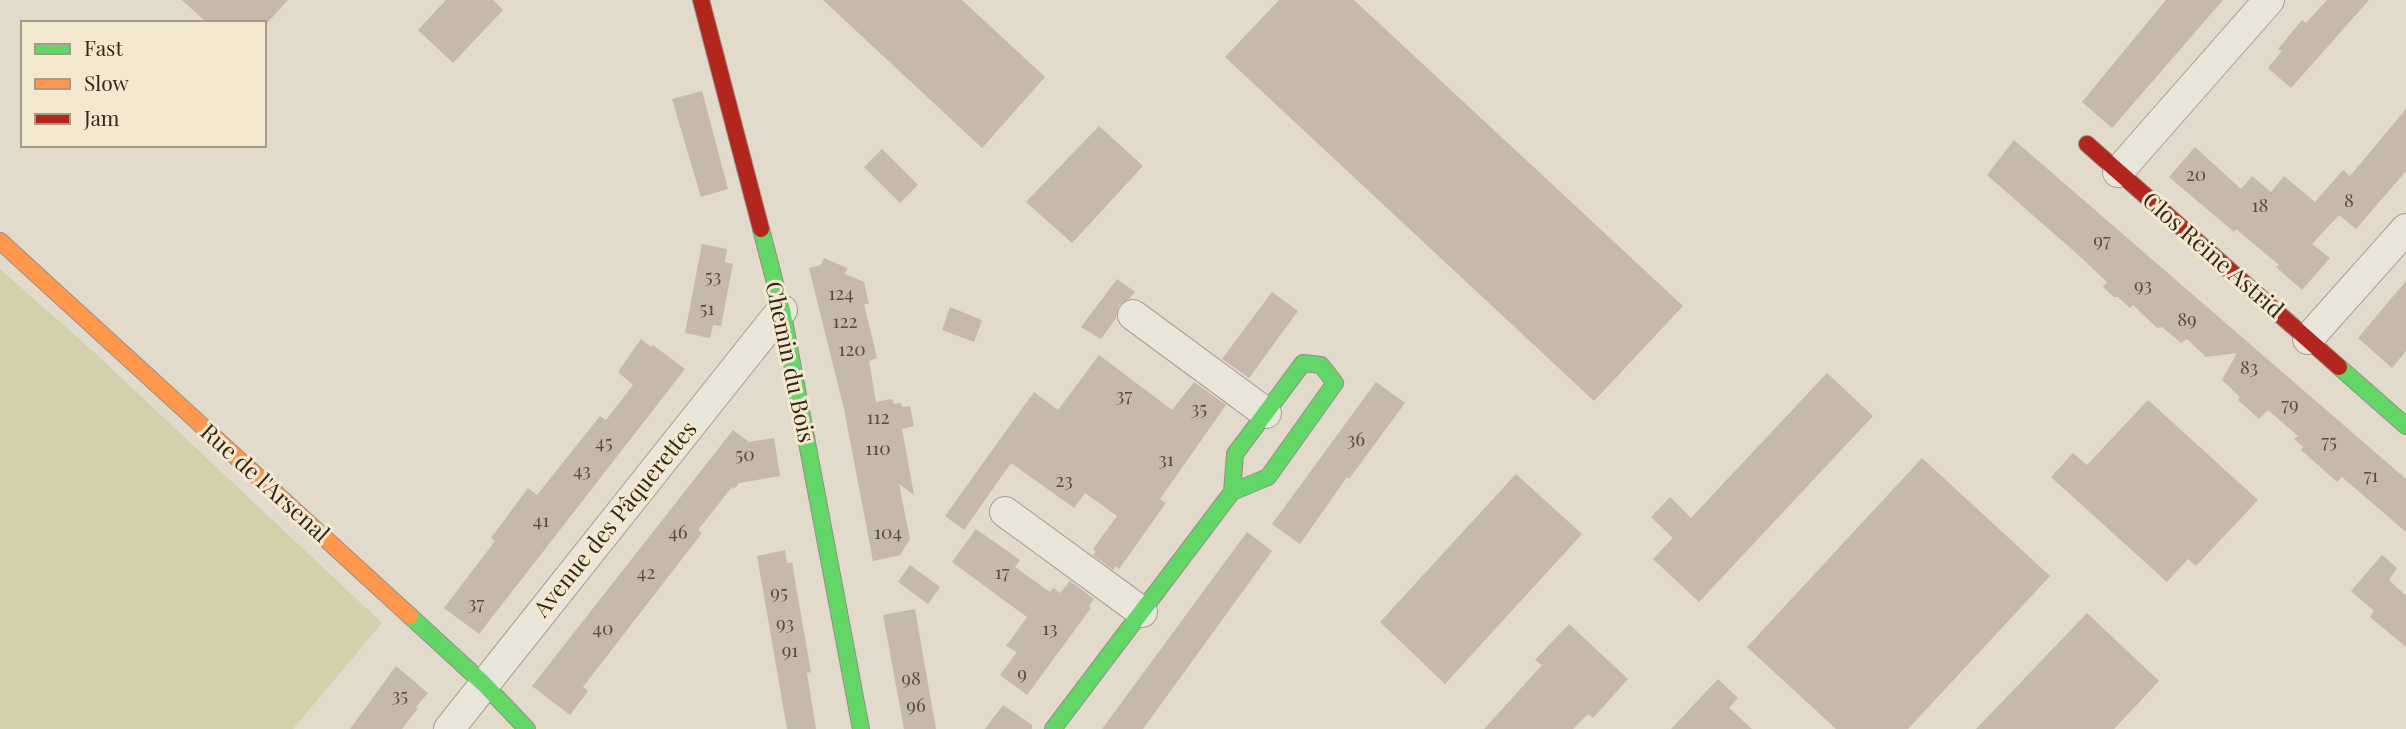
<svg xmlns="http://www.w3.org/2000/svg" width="2406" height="729" viewBox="0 0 2406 729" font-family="'Playfair Display',serif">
  <rect width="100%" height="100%" fill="#e2daca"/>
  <!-- green -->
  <polygon fill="#d2d1ac" points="0,269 96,354 382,623 293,729 0,729"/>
  <!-- building -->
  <g fill="#c6b8ab">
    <polygon points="182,0 288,0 267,23 207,23"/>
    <polygon points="446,0 493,0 503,10 453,63 418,30"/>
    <polygon points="823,0 962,0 1045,77 982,148"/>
    <polygon points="1279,0 1354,0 1683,306 1594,401 1225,57"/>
    <polygon points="2166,0 2223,0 2112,128 2082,102"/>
    <polygon points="2327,0 2369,0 2291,88 2268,68 2282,51 2278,49 2302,20 2306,23"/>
    <polygon points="702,91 728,189 701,197 672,99"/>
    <polygon points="2406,109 2406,171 2356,229 2339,215 2312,244 2330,258 2302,290 2276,267 2279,265 2236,229 2234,232 2169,177 2195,147 2241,189 2252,176 2271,192 2284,176 2315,202 2343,170 2350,176"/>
    <polygon points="1099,126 1143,166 1072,243 1026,202"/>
    <polygon points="2014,140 2406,479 2406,532 2342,477 2337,482 2301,450 2303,447 2294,439 2298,436 2268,410 2259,419 2238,400 2240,397 2222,380 2237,353 2206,357 2187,339 2181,343 2162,327 2157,328 2133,305 2130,308 2118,297 2114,297 2103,287 2107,282 2075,252 1987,175"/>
    <polygon points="882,149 918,185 900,203 864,167"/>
    <polygon points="702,244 727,249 725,262 733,264 721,326 713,325 710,338 685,333"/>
    <polygon points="824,258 847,268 845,274 864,282 869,304 864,304 877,358 869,361 876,402 892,399 894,404 901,403 902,407 910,406 914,426 902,429 914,495 899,484 910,539 900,555 873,561 844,409 809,268 821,265"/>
    <polygon points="1117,279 1135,292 1130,298 1119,305 1116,318 1101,339 1081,327"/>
    <polygon points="2406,281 2406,351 2392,368 2358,338"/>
    <polygon points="1272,292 1298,311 1249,378 1222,359"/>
    <polygon points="950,307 982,320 974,342 942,330"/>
    <polygon points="641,339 651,347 653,345 685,369 479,634 444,608 495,541 491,538 528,488 537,495 600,416 606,420 633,385 618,372"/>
    <polygon points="1099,355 1172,410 1194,382 1226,405 1160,499 1166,503 1119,569 1116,566 1113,570 1093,555 1096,552 1093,549 1117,516 1085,493 1074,508 1011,463 964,530 945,516 1034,392 1058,410"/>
    <polygon points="1827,373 1873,416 1699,602 1653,559 1673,538 1651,517 1670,497 1691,518"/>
    <polygon points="1376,382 1405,403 1349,479 1347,477 1300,544 1272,524"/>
    <polygon points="2148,400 2258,500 2196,566 2188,559 2167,582 2051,477 2073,453 2087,465"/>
    <polygon points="733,430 749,442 774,438 780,476 739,483 734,489 732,487 698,530 702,533 583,687 588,691 570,715 532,686"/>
    <polygon points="1922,458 2050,576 1908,729 1836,729 1747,647"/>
    <polygon points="1516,474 1582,534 1445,684 1380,622"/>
    <polygon points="976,529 1020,560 1015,567 1050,592 1053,588 1060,593 1070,581 1094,599 1089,606 1091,608 1027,695 1000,675 1017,652 1006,646 1027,617 952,562"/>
    <polygon points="1247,532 1272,551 1143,729 1102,729"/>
    <polygon points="785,550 787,563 792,562 797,592 811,672 807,673 816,729 787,729 772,642 757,556"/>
    <polygon points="2382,555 2397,568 2389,580 2406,596 2406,647 2370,617 2374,611 2351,591"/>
    <polygon points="910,565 940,587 928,604 898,582"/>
    <polygon points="915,609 924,661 936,729 904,729 883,615"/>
    <polygon points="2087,613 2159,681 2114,729 1976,729"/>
    <polygon points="1569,624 1628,679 1593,718 1588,714 1573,729 1484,729 1542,665 1535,660"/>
    <polygon points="396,666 428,693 416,707 418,708 402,729 350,729"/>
    <polygon points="1718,679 1738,698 1729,708 1752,729 1671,729"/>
    <polygon points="1003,705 1032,725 1032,729 985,729"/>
  </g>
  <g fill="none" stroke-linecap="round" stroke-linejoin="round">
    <defs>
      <g id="street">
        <polyline points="2118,172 2269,0"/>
        <polyline points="1133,315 1266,413"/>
        <polyline points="2308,339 2406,229"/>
        <polyline points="1005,512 1142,612"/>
        <polyline points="449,729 782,310"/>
      </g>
      <g id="fast">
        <polyline points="761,229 782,310 861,729"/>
        <polyline points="2339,367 2406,426"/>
        <polyline points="410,616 484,684 527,729"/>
        <polyline points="1053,729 1232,492 1268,477 1335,383 1321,365 1303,363 1235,454 1232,492"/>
      </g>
      <polyline id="slow" points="0,241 410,616"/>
      <g id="jam">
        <polyline points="701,0 761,229"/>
        <polyline points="2087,144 2339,367"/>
      </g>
    </defs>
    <!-- street casing -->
    <use href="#street" stroke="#a79f93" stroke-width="32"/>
    <!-- fast casing -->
    <use href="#fast" stroke="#968e83" stroke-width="18"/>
    <!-- slow casing -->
    <use href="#slow" stroke="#968e83" stroke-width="18"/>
    <!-- jam casing -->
    <use href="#jam" stroke="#968e83" stroke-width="18"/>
    <!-- street -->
    <use href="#street" stroke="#eae5db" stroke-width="30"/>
    <!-- fast -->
    <use href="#fast" stroke="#63d668" stroke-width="16"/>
    <!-- slow -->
    <use href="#slow" stroke="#ff974d" stroke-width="16"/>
    <!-- jam -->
    <use href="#jam" stroke="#b3261e" stroke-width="16"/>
  </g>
  <g text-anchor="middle" stroke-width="6" stroke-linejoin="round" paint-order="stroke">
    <!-- number labels -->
    <g font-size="19" fill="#584b40">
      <text x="2196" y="181">20</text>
      <text x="2349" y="207">8</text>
      <text x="2260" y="212">18</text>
      <text x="2102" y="247">97</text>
      <text x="713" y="283">53</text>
      <text x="2143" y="292">93</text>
      <text x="841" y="300">124</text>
      <text x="707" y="315">51</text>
      <text x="2187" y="326">89</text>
      <text x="845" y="328">122</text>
      <text x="852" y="356">120</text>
      <text x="2249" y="374">83</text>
      <text x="1124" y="402">37</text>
      <text x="2290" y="411">79</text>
      <text x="1199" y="415">35</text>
      <text x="878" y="424">112</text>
      <text x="1356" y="446">36</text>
      <text x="2329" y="448">75</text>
      <text x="604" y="449">45</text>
      <text x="878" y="455">110</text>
      <text x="745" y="461">50</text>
      <text x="1166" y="466">31</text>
      <text x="582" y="477">43</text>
      <text x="2371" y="482">71</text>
      <text x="1064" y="487">23</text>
      <text x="541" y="527">41</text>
      <text x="678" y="539">46</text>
      <text x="888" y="539">104</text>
      <text x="646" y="579">42</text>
      <text x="1002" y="579">17</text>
      <text x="779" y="599">95</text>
      <text x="476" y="610">37</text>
      <text x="785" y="630">93</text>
      <text x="603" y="635">40</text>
      <text x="1050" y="635">13</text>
      <text x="790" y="657">91</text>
      <text x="1022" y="680">9</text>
      <text x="911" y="685">98</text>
      <text x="400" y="702">35</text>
      <text x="916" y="712">96</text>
    </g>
    <!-- street labels -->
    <g font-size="23" fill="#34271c" stroke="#f4e8ce">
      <text transform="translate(2213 255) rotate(41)" y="8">Clos Reine Astrid</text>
      <text transform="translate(790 362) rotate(78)" y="8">Chemin du Bois</text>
      <text transform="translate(265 483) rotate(42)" y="8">Rue de l'Arsenal</text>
      <text transform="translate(615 519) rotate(-51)" y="8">Avenue des Pâquerettes</text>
    </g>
  </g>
  <!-- legend -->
  <rect x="21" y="21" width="245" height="126" fill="#f4e8ce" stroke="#a79b87" stroke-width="2"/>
  <rect x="35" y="44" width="35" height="10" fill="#63d668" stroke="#a79b87" stroke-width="2"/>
  <text x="84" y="56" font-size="21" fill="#34271c">Fast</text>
  <rect x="35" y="79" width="35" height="10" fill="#ff974d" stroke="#a79b87" stroke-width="2"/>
  <text x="84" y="91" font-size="21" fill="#34271c">Slow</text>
  <rect x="35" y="114" width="35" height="10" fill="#b3261e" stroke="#a79b87" stroke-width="2"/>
  <text x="84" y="126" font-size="21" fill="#34271c">Jam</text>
</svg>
